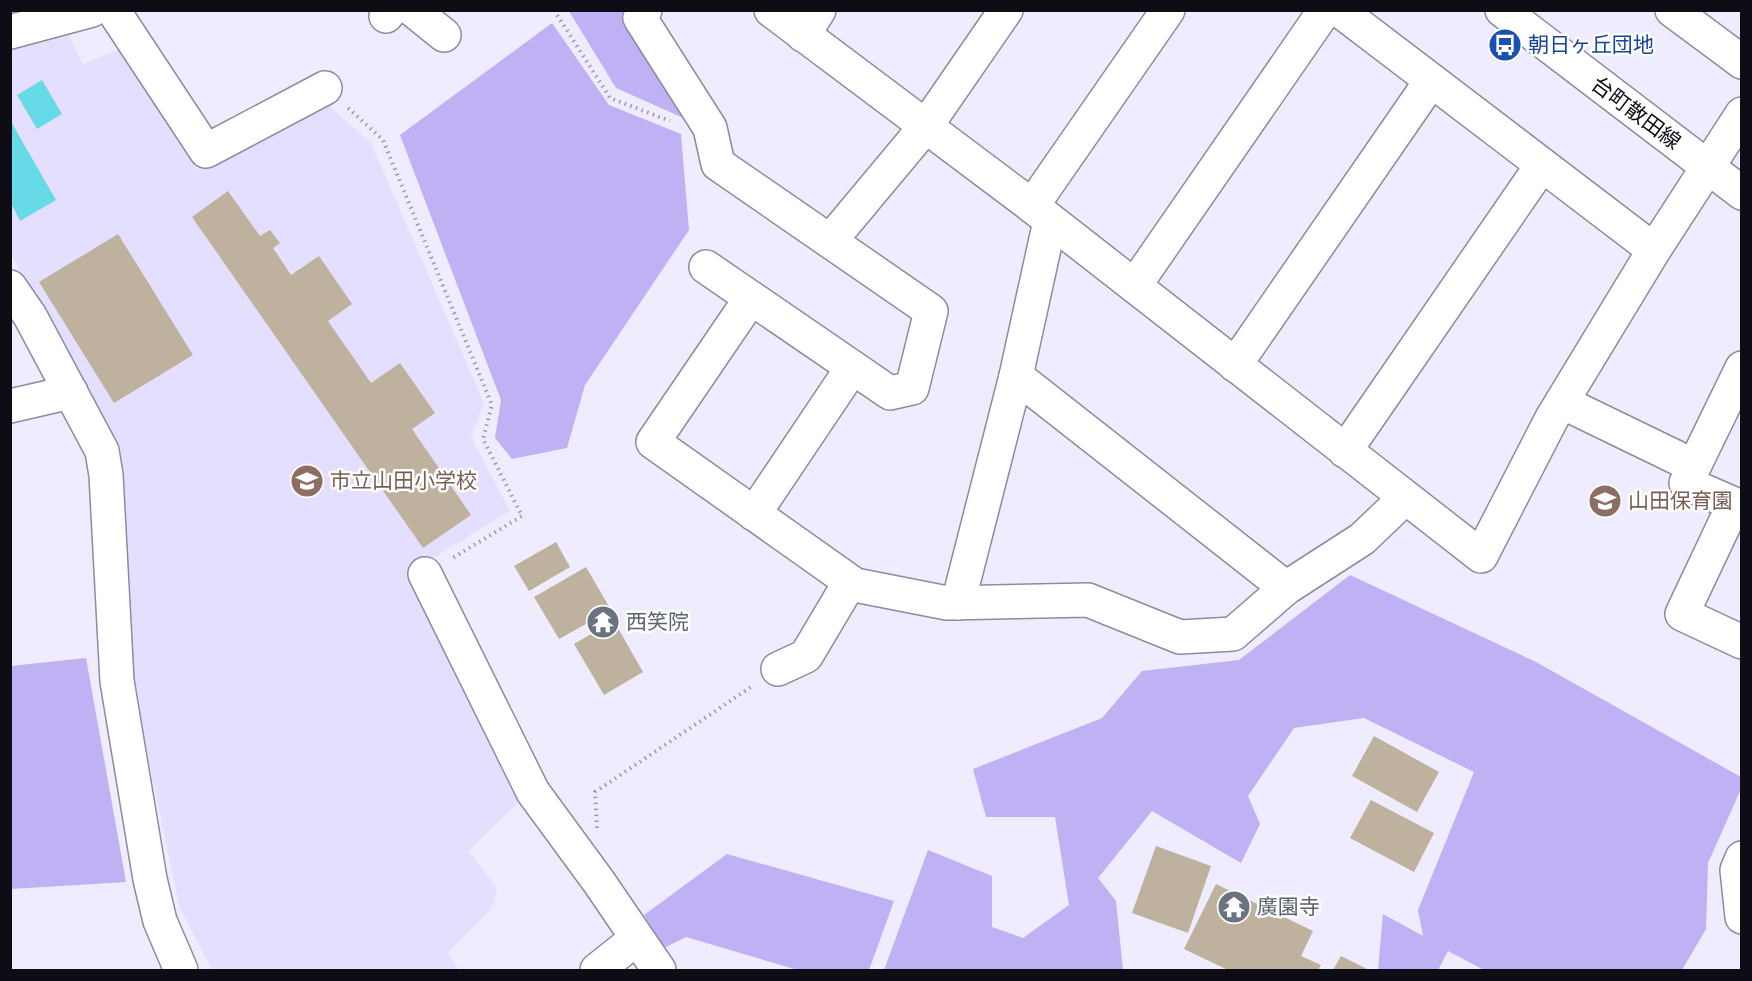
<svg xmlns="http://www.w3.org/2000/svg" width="1752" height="981" viewBox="0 0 1752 981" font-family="Rubik,'Noto Sans JP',sans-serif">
  <rect width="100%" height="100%" fill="#efecff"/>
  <!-- built -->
  <polygon fill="#e4dffe" points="68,34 83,64 119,49 196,169 324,101 371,143 484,403 471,437 510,511 406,575 439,623 523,798 468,851 497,888 491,909 448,953 459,970 212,970 179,906 136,698 117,452 11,255 10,50"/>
  <!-- green -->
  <g fill="#bfb1f4">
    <polygon points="569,11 632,11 697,124 616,88"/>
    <polygon points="552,23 609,105 681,134 689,230 585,385 567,448 512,459 495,438 501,400 400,135"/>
    <polygon points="1350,575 1536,662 1741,777 1741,789 1708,863 1706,929 1682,970 1484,970 1448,951 1438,970 1378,970 1383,914 1423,936 1418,910 1474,772 1364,718 1294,728 1248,796 1260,824 1241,863 1152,811 1098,878 1116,901 1123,970 884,970 928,850 992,876 992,927 1023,938 1069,905 1055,817 986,817 973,769 1102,718 1142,671 1239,660"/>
    <polygon points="86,658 126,882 11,889 11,666"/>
    <polygon points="727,854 894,901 869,970 798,970 686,937 664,948 644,915"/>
  </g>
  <!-- water -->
  <g fill="#67dae7">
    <polygon points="42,80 62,114 37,129 17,95"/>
    <polygon points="10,120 56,200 20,221 11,203"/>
  </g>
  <!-- building -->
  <g fill="#beb19d">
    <polygon points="228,191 260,236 270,230 280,243 273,248 291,275 319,256 352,304 328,321 371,383 400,363 435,413 412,429 471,515 423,548 192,217"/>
    <polygon points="118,234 193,355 114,403 39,282"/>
    <polygon points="556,542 570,567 529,591 514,566"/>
    <polygon points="586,567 611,610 559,639 534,597"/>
    <polygon points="614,621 643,672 604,695 574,644"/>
    <polygon points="1374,736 1439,772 1417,812 1352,776"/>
    <polygon points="1371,800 1434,833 1414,872 1350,838"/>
    <polygon points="1156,846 1211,866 1188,933 1132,913"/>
    <polygon points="1216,884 1313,931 1301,956 1321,965 1318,970 1228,970 1184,949"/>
    <polygon points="1341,956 1369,970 1333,970"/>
  </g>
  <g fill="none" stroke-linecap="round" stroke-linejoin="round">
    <defs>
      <g id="minor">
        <polyline points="113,10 206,151 325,88"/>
        <polyline points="413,10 444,35"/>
        <polyline points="645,10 640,18 710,128 718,164 931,311 912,388 890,393 706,267"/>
        <polyline points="771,10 1032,206 1481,556 1552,418 1654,250 1742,114"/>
        <polyline points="1339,10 1654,250"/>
        <polyline points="1502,10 1742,193"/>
        <polyline points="1672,10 1742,62"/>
        <polyline points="386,16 391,10"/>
        <polyline points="10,32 92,10"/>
        <polyline points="803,35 819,10"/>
        <polyline points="1032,206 1168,10"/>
        <polyline points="830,241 926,126 1006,10"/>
        <polyline points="1135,285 1325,10"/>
        <polyline points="10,287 30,316 102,451 106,475 117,681 150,879 160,921 181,970"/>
        <polyline points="751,298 653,442 855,585 947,603 1088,600 1180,637 1233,634 1286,588 1362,539 1405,498"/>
        <polyline points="1235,365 1431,81"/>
        <polyline points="1742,368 1686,483 1734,504 1682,614 1742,642"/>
        <polyline points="1016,376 1286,588"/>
        <polyline points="1562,402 1694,466"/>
        <polyline points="10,406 71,392"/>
        <polyline points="1345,451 1542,165"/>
        <polyline points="754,514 852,368"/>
        <polyline points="425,574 533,792 599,882 659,970"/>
        <polyline points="958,603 1016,376 1050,221"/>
        <polyline points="778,669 806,656 850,582"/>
        <polyline points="1742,858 1737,870 1742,917"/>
        <polyline points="597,970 636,939"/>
      </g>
    </defs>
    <!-- minor casing -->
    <use href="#minor" stroke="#8e8aa0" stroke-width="36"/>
    <!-- path -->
    <g stroke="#9c9aa8" stroke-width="4" stroke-dasharray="1.5 4.5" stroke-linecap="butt">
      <polyline points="554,10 610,98 670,121"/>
      <polyline points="348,108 383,140 492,405 483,439 522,516 451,559"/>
      <polyline points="597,828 595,792 754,685"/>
    </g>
    <!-- minor -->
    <use href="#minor" stroke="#fff" stroke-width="33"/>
  </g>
  <!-- icons -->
  <defs>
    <symbol id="bus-disc" viewBox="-11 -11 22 22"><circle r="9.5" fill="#1a4fb4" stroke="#fff"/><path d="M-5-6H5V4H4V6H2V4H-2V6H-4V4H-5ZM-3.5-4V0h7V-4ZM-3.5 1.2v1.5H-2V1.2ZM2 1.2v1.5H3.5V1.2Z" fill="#fff"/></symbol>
    <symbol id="school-disc" viewBox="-11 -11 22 22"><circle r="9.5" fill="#8d6e63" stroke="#fff"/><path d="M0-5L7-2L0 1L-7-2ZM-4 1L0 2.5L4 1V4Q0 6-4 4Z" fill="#fff"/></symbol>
    <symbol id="temple-disc" viewBox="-11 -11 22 22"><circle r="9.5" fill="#6b7280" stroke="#fff"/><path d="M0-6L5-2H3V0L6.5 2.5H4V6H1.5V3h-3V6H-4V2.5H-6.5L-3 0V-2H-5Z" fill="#fff"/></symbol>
  </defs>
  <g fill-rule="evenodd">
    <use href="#bus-disc" x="1486" y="26" width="38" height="38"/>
    <use href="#school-disc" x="288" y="462" width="38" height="38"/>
    <use href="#school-disc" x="1586" y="482" width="38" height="38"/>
    <use href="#temple-disc" x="584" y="603" width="38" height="38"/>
    <use href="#temple-disc" x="1215" y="888" width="38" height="38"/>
  </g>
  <g text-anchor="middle" stroke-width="5" stroke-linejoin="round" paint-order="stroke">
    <!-- transit labels -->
    <g font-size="21" fill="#164399" stroke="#fff" text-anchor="start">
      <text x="1528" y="52">朝日ヶ丘団地</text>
    </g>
    <!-- street labels -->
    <g font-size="21" fill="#0e0c14" stroke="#fff">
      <text transform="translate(1636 113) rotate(37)" y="7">台町散田線</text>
    </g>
    <!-- education labels -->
    <g font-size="21" fill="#785e54" stroke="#fff" text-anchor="start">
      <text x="330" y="488">市立山田小学校</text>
      <text x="1628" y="508">山田保育園</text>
    </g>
    <!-- worship labels -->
    <g font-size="21" fill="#5b616d" stroke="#fff" text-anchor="start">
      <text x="626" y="629">西笑院</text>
      <text x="1257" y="914">廣園寺</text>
    </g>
  </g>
  <!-- border -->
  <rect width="1752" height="981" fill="none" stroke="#0e0c14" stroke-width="24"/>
</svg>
